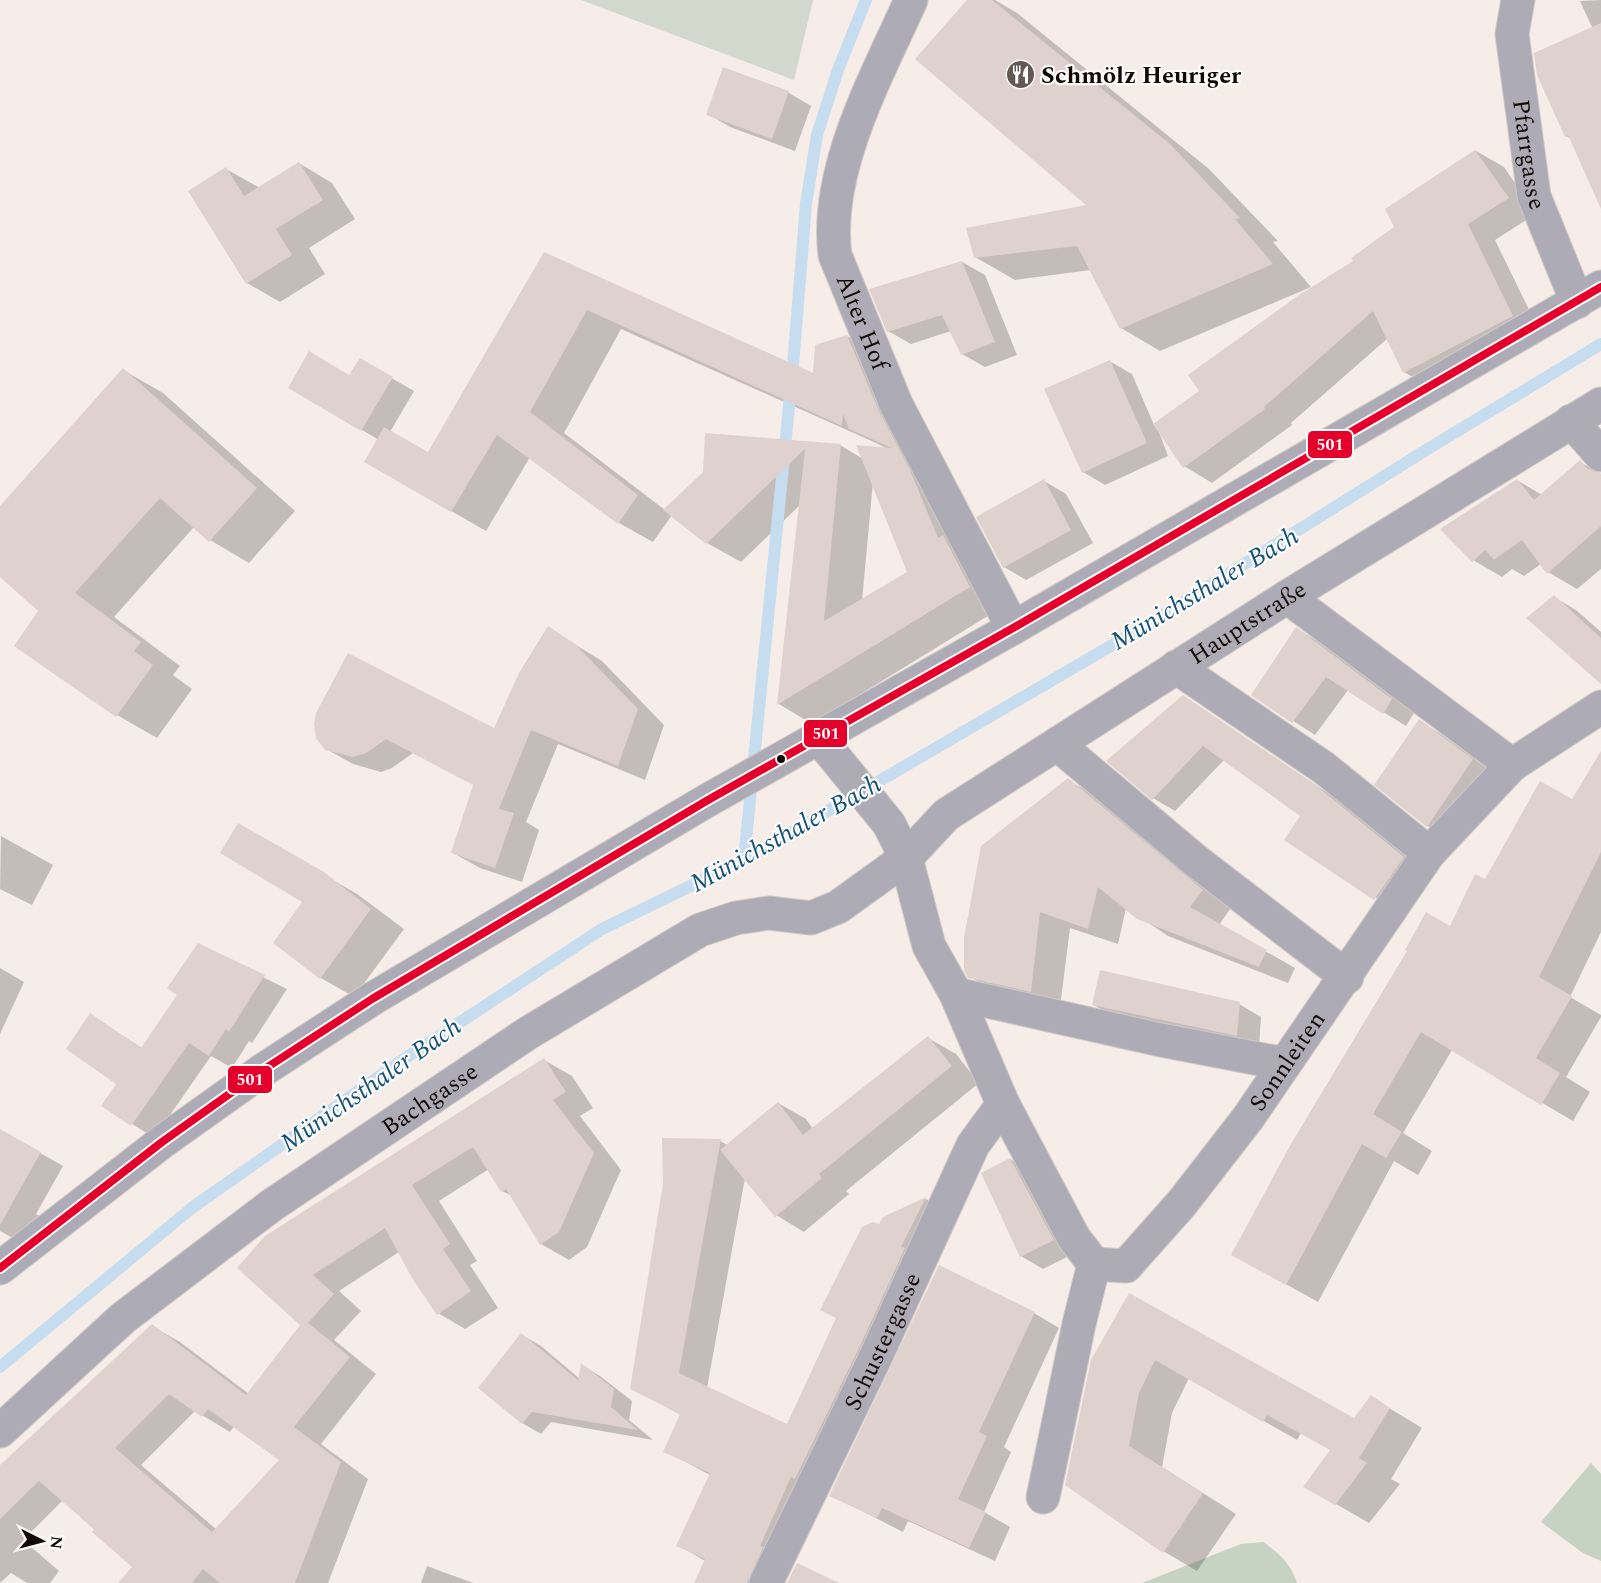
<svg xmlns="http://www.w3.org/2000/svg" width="1601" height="1583" viewBox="0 0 1601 1583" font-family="Spectral,serif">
  <rect width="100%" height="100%" fill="#f6ece8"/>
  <!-- green -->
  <polygon fill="#d2d8cc" points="581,0 813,0 794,80"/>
  <!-- forest -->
  <g fill="#c6d3c2">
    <polygon points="1591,1463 1601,1474 1601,1561 1583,1553 1541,1522"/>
    <path d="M1263 1542C1280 1554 1290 1563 1297 1583H1142L1241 1544Z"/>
  </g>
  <!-- shadow -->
  <g fill="#0003" fill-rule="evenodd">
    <polygon points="969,0 995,0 1017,13 1209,169 1278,241 1273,242 1311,287 1160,351 1121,328 1091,270 1015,280 975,257 1089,206"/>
    <polygon points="1601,0 1601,205 1571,139 1566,136 1593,29 1580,1"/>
    <polygon points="724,69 789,93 811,106 795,151 730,127 708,114"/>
    <polygon points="1476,151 1504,167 1536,214 1495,240 1540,332 1432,388 1404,372 1388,338 1291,423 1292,425 1212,483 1184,466 1158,429 1168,456 1105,485 1083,472 1109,361 1132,374 1154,425 1201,391 1396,227"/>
    <polygon points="299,163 332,183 355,219 309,248 325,274 280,302 247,283 226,169 260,188"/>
    <path d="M545 254 814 375 847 336 881 356 1004 606 812 724 779 704 800 505 741 562 707 543 672 515 653 542 619 523 530 457 486 531 366 462 379 440 290 387 350 377 360 360 414 391 390 432 429 454ZM621 329 876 443 888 449 863 459 840 445 707 435 705 472 665 510 564 433ZM873 482 909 572 862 601Z"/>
    <polygon points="962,262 985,275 1017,355 985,367 962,354 951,331 911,344 888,331"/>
    <polygon points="123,370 163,393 295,511 249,563 210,540 194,527 114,617 180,666 173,675 192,689 157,738 117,715 40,611 0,575 0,508"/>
    <polygon points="1580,462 1601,474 1601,569 1577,589 1548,572 1541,564 1524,576 1512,569 1502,577 1473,560 1517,480 1542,495"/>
    <polygon points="1044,481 1066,494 1093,543 1026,580 1004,567"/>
    <polygon points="1554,597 1576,610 1601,632 1601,681"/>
    <polygon points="548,628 602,661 664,725 645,780 558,744 526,822 539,830 522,882 480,868 453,853 475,785 413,753 392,768 381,772 353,764 326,749 317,737 495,730"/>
    <polygon points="1297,629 1319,642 1414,713 1406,726 1348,690 1315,735 1253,695"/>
    <polygon points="1183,697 1335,798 1425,871 1397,912 1286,839 1303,816 1225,759 1175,811 1153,798"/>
    <polygon points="1419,721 1441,734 1494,773 1450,839 1428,826 1376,784"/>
    <polygon points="1601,754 1601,932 1570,997 1601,1015 1601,1017 1566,1077 1590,1092 1573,1121 1452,1050 1403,1133 1432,1151 1418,1175 1394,1161 1318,1302 1264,1272 1451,928 1485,881 1572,801"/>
    <polygon points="1068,780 1098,797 1231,908 1219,925 1295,968 1288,983 1168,936 1126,908 1118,944 1070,928 1060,1007 999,994 969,976"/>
    <polygon points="238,825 357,894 404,929 354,997 321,978 305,902"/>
    <polygon points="1,836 53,865 32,905 0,889"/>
    <polygon points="198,945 287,989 252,1043 249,1041 232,1068 211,1056 154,1138 103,1105 118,1083 90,1015 142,1048 179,995"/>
    <polygon points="0,968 24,982 0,1034"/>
    <polygon points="1239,1004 1261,1017 1259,1047 1116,1018 1094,1005"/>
    <polygon points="928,1038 956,1054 979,1083 846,1191 849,1194 804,1232 776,1215 745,1178 707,1388 787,1426 884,1218 926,1199 954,1215 783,1583 696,1583 705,1561 678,1545 710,1475 665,1451 681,1415 631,1388 720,1141 727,1145 778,1103 806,1119 813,1129"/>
    <path d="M544 1060 572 1076 593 1108 580 1116 621 1170 587 1247 569 1260 541 1244 512 1196 502 1191 489 1169 439 1201 477 1261 470 1265 498 1308 465 1329 438 1313 399 1252 339 1291 361 1311 334 1340 376 1374 321 1444 368 1479 328 1583H120L134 1567 63 1500 23 1540 59 1571 50 1583H27L11 1573 0 1583V1467L152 1326 180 1342 249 1394 302 1325 239 1268ZM195 1411 230 1432 234 1426 281 1460 216 1529 141 1465Z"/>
    <polygon points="0,1130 63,1166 36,1214 41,1217 26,1245 0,1231"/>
    <polygon points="1010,1159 1033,1172 1075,1253 1043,1269 1021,1256"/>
    <polygon points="1130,1295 1354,1420 1371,1397 1422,1428 1391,1479 1400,1484 1369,1523 1305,1486 1332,1450 1301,1433 1297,1440 1189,1378 1172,1413 1162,1467 1236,1514 1197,1571 1163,1551 1066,1484"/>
    <polygon points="1034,1313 1059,1328 1004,1447 1011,1452 984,1512 1010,1527 995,1561 908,1521 903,1532 831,1495"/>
    <polygon points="522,1335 541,1346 580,1379 582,1365 600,1376 632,1401 629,1420 653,1440 551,1422 541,1434 522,1423"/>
    <polygon points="427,1566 473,1583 421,1583"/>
  </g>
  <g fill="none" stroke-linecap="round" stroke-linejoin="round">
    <!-- stream -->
    <g stroke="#c6ddef" stroke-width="12">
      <polyline points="744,860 793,366 806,204 817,135 838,70 866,0"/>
      <polyline points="0,1367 193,1207 404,1059 602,929 744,860 1150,623 1426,450 1601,344"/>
    </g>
  </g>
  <!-- building -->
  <g fill="#dfd1ce" fill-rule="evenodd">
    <polygon points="967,0 992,0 1170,144 1240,218 1235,219 1273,264 1120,329 1077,246 974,258 966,228 1086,205 915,59"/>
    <polygon points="1601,23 1601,209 1568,135 1565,137 1537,75 1534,53"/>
    <polygon points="723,67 789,91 772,139 706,115"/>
    <polygon points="1475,150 1509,198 1468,224 1513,316 1403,373 1373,311 1264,407 1265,409 1183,468 1153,424 1199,391 1188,375 1299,295 1353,261 1351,258 1394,227 1385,209"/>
    <polygon points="299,162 323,200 276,229 292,255 246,284 188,191 226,167 244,196"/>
    <polygon points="544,252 813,373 815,345 847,335 879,411 910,470 938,538 943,535 970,587 777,705 805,449 706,544 663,510 703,472 705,433 841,444 824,621 907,572 856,445 892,448 849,429 843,414 842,426 587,310 530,412 638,495 618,524 497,435 451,512 364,462 384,427 428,452"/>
    <polygon points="962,261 995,342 961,355 942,315 887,332 869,289"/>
    <polygon points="309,351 349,375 360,358 393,377 361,431 288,388"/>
    <polygon points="1110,360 1147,443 1082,473 1044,389"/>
    <polygon points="123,368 257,488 209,542 160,498 75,593 141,642 134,651 153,665 116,717 14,646 38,611 0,577 0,506"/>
    <polygon points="1580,460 1587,468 1601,474 1601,526 1547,574 1522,540 1494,560 1485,550 1472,562 1440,529 1517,479 1534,500"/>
    <polygon points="1044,479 1071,530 1003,568 976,517"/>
    <polygon points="1554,595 1601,638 1601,684 1526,618"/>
    <polygon points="548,626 575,644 638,709 618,766 531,730 499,809 514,813 495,868 451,853 473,785 386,739 366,753 353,757 325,750 316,738 314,724 316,713 348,653 494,728 519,673"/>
    <polygon points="1296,627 1392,699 1383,714 1326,677 1292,723 1251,695"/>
    <polygon points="1183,695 1313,783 1404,857 1374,900 1284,840 1300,816 1203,746 1152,800 1106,761"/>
    <polygon points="1419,719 1473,759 1427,827 1374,785"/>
    <polygon points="1601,751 1601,852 1539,977 1572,996 1536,1058 1560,1073 1541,1105 1421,1032 1373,1114 1402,1132 1386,1158 1362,1144 1286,1285 1231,1255 1291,1144 1407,951 1405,950 1426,912 1450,926 1475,874 1485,879 1540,781 1572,799"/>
    <polygon points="1068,778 1203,890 1190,907 1267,950 1259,967 1137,919 1098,887 1088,929 1040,912 1031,992 968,978 964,970 964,938 981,846"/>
    <polygon points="238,823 324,872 371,909 320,979 273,943 302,902 220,853"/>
    <polygon points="198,943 265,975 229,1032 226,1029 209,1056 189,1043 131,1126 101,1106 116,1084 66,1049 90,1013 141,1048 177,995 167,988"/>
    <polygon points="1100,970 1240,1002 1237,1036 1092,1005"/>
    <polygon points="928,1036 952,1066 819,1174 822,1178 775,1217 720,1150 778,1102 803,1135"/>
    <path d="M544 1058 566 1092 553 1100 594 1153 559 1232 540 1245 506 1189 501 1192 473 1147 412 1185 450 1244 443 1249 471 1291 437 1315 412 1278 385 1228 313 1275 334 1294 308 1323 350 1357 294 1427 341 1462 295 1583H220L203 1569 192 1583H118L132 1567 92 1532 94 1529 39 1481 0 1519V1465L152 1324 246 1395 300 1325 237 1268 265 1236ZM169 1394 202 1417 208 1409 279 1460 212 1532 115 1448Z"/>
    <polygon points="0,1129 41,1152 0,1225"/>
    <polygon points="662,1138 721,1139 679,1373 787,1424 836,1318 820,1310 862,1227 873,1222 879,1224 883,1217 926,1197 901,1247 905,1248 860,1346 795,1479 791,1477 760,1546 763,1547 747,1583 694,1583 705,1559 676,1546 710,1473 663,1452 680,1414 630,1389 663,1184"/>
    <polygon points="1010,1158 1054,1240 1020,1257 981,1173"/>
    <polygon points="939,1265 1035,1312 979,1432 987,1436 958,1499 986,1512 969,1548 882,1508 877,1518 829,1496"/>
    <polygon points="1129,1293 1354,1418 1371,1395 1390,1408 1359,1458 1367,1463 1335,1505 1303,1487 1330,1450 1267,1415 1263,1422 1155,1360 1139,1393 1129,1446 1203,1493 1163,1553 1065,1485 1091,1360"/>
    <polygon points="521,1333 578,1380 581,1363 614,1389 611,1407 638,1430 532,1412 522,1424 478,1388"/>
    <polygon points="797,1563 839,1583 787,1583"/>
  </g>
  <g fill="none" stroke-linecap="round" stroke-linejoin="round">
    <defs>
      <g id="minor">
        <path id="s1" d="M911 0C877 76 824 170 835 255L896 404 1013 628"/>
        <path id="s2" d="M1518 0 1512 34 1534 196 1577 302"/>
        <polyline points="1571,421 1601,455"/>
        <polyline points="1287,597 1512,765"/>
        <polyline points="1176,667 1324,768 1429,853"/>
        <path id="s3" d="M819 738 889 824 906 858 929 946 956 994 1003 1104 1074 1238 1094 1264 1126 1266 1182 1203 1248 1118 1429 853 1512 765 1601 707"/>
        <polyline points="1057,744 1196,861 1347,977"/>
        <polyline points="956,994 1156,1039 1285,1064"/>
        <polyline points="0,1268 162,1142 263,1070 372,999 708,800 1013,628 1601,287"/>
        <path id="s4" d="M0 1431 123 1318 272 1205 528 1033 700 930 736 918 769 913 811 918 838 907 906 858 946 815 1287 597 1601 404"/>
        <polyline points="1043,1497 1079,1324 1094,1264"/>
        <path id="s5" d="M766 1583 877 1354 973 1145 1003 1104"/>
      </g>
    </defs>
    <!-- minor casing -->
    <use href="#minor" stroke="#d1c9c5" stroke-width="35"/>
    <!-- minor -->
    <use href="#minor" stroke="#adacb6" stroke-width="33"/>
    <defs>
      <polyline id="bus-1" points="0,1268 162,1142 263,1070 372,999 708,800 1013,628 1601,287"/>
    </defs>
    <!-- bus-1 casing -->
    <use href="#bus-1" stroke="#fbfbfb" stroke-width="12"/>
    <!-- bus-1 -->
    <use href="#bus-1" stroke="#e4002b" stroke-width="8"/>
  </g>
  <!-- icons -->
  <defs>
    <symbol id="restaurant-disc" viewBox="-11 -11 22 22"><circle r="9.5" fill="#625854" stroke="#fbfbfb"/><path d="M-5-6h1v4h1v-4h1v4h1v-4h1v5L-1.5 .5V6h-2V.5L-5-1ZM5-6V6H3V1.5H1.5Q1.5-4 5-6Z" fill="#fff"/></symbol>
  </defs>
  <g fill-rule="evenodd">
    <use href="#restaurant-disc" x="1004" y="58" width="33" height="33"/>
  </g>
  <!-- markers -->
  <circle fill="#120905" stroke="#fbfbfb" stroke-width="2" cx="781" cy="759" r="5"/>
  <g text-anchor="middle" stroke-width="4.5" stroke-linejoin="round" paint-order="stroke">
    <!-- poi labels -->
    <g font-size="24" font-weight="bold" fill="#120905" stroke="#fbfbfb" text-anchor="start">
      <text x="1041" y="83">Schmölz Heuriger</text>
    </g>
    <!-- street labels -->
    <g font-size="24" fill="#120905" stroke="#fbfbfb">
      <text dy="8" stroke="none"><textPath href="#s2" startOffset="156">Pfarrgasse</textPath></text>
      <text dy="8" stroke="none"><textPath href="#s1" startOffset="342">Alter Hof</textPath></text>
      <text dy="8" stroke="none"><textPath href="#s4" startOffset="1506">Hauptstraße</textPath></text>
      <text dy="8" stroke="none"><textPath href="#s3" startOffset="892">Sonnleiten</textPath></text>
      <text dy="8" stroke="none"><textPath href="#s4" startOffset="544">Bachgasse</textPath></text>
      <text dy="8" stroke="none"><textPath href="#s5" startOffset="268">Schustergasse</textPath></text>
    </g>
    <!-- water labels -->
    <g font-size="26" font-style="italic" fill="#165276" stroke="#fbfbfb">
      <text transform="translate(1204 588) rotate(-31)" y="9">Münichsthaler Bach</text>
      <text transform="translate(785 833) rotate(-29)" y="9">Münichsthaler Bach</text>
      <text transform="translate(370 1084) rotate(-35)" y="9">Münichsthaler Bach</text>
    </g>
  </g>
  <g stroke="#fbfbfb" stroke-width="2">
    <rect x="1307" y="430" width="46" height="29" rx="6" fill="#e4002b"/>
    <rect x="803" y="719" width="45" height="29" rx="6" fill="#e4002b"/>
    <rect x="227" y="1065" width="46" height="29" rx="6" fill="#e4002b"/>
  </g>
  <g font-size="16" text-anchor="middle" font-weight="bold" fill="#fff">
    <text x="1330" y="450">501</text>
    <text x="826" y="739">501</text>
    <text x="250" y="1085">501</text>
  </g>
  <!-- north arrow -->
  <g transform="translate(42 1541) rotate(96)" stroke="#fbfbfb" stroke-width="4.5" paint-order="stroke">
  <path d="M0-4.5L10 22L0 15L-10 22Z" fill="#120905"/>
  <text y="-9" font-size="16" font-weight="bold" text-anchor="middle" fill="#120905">N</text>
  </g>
</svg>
